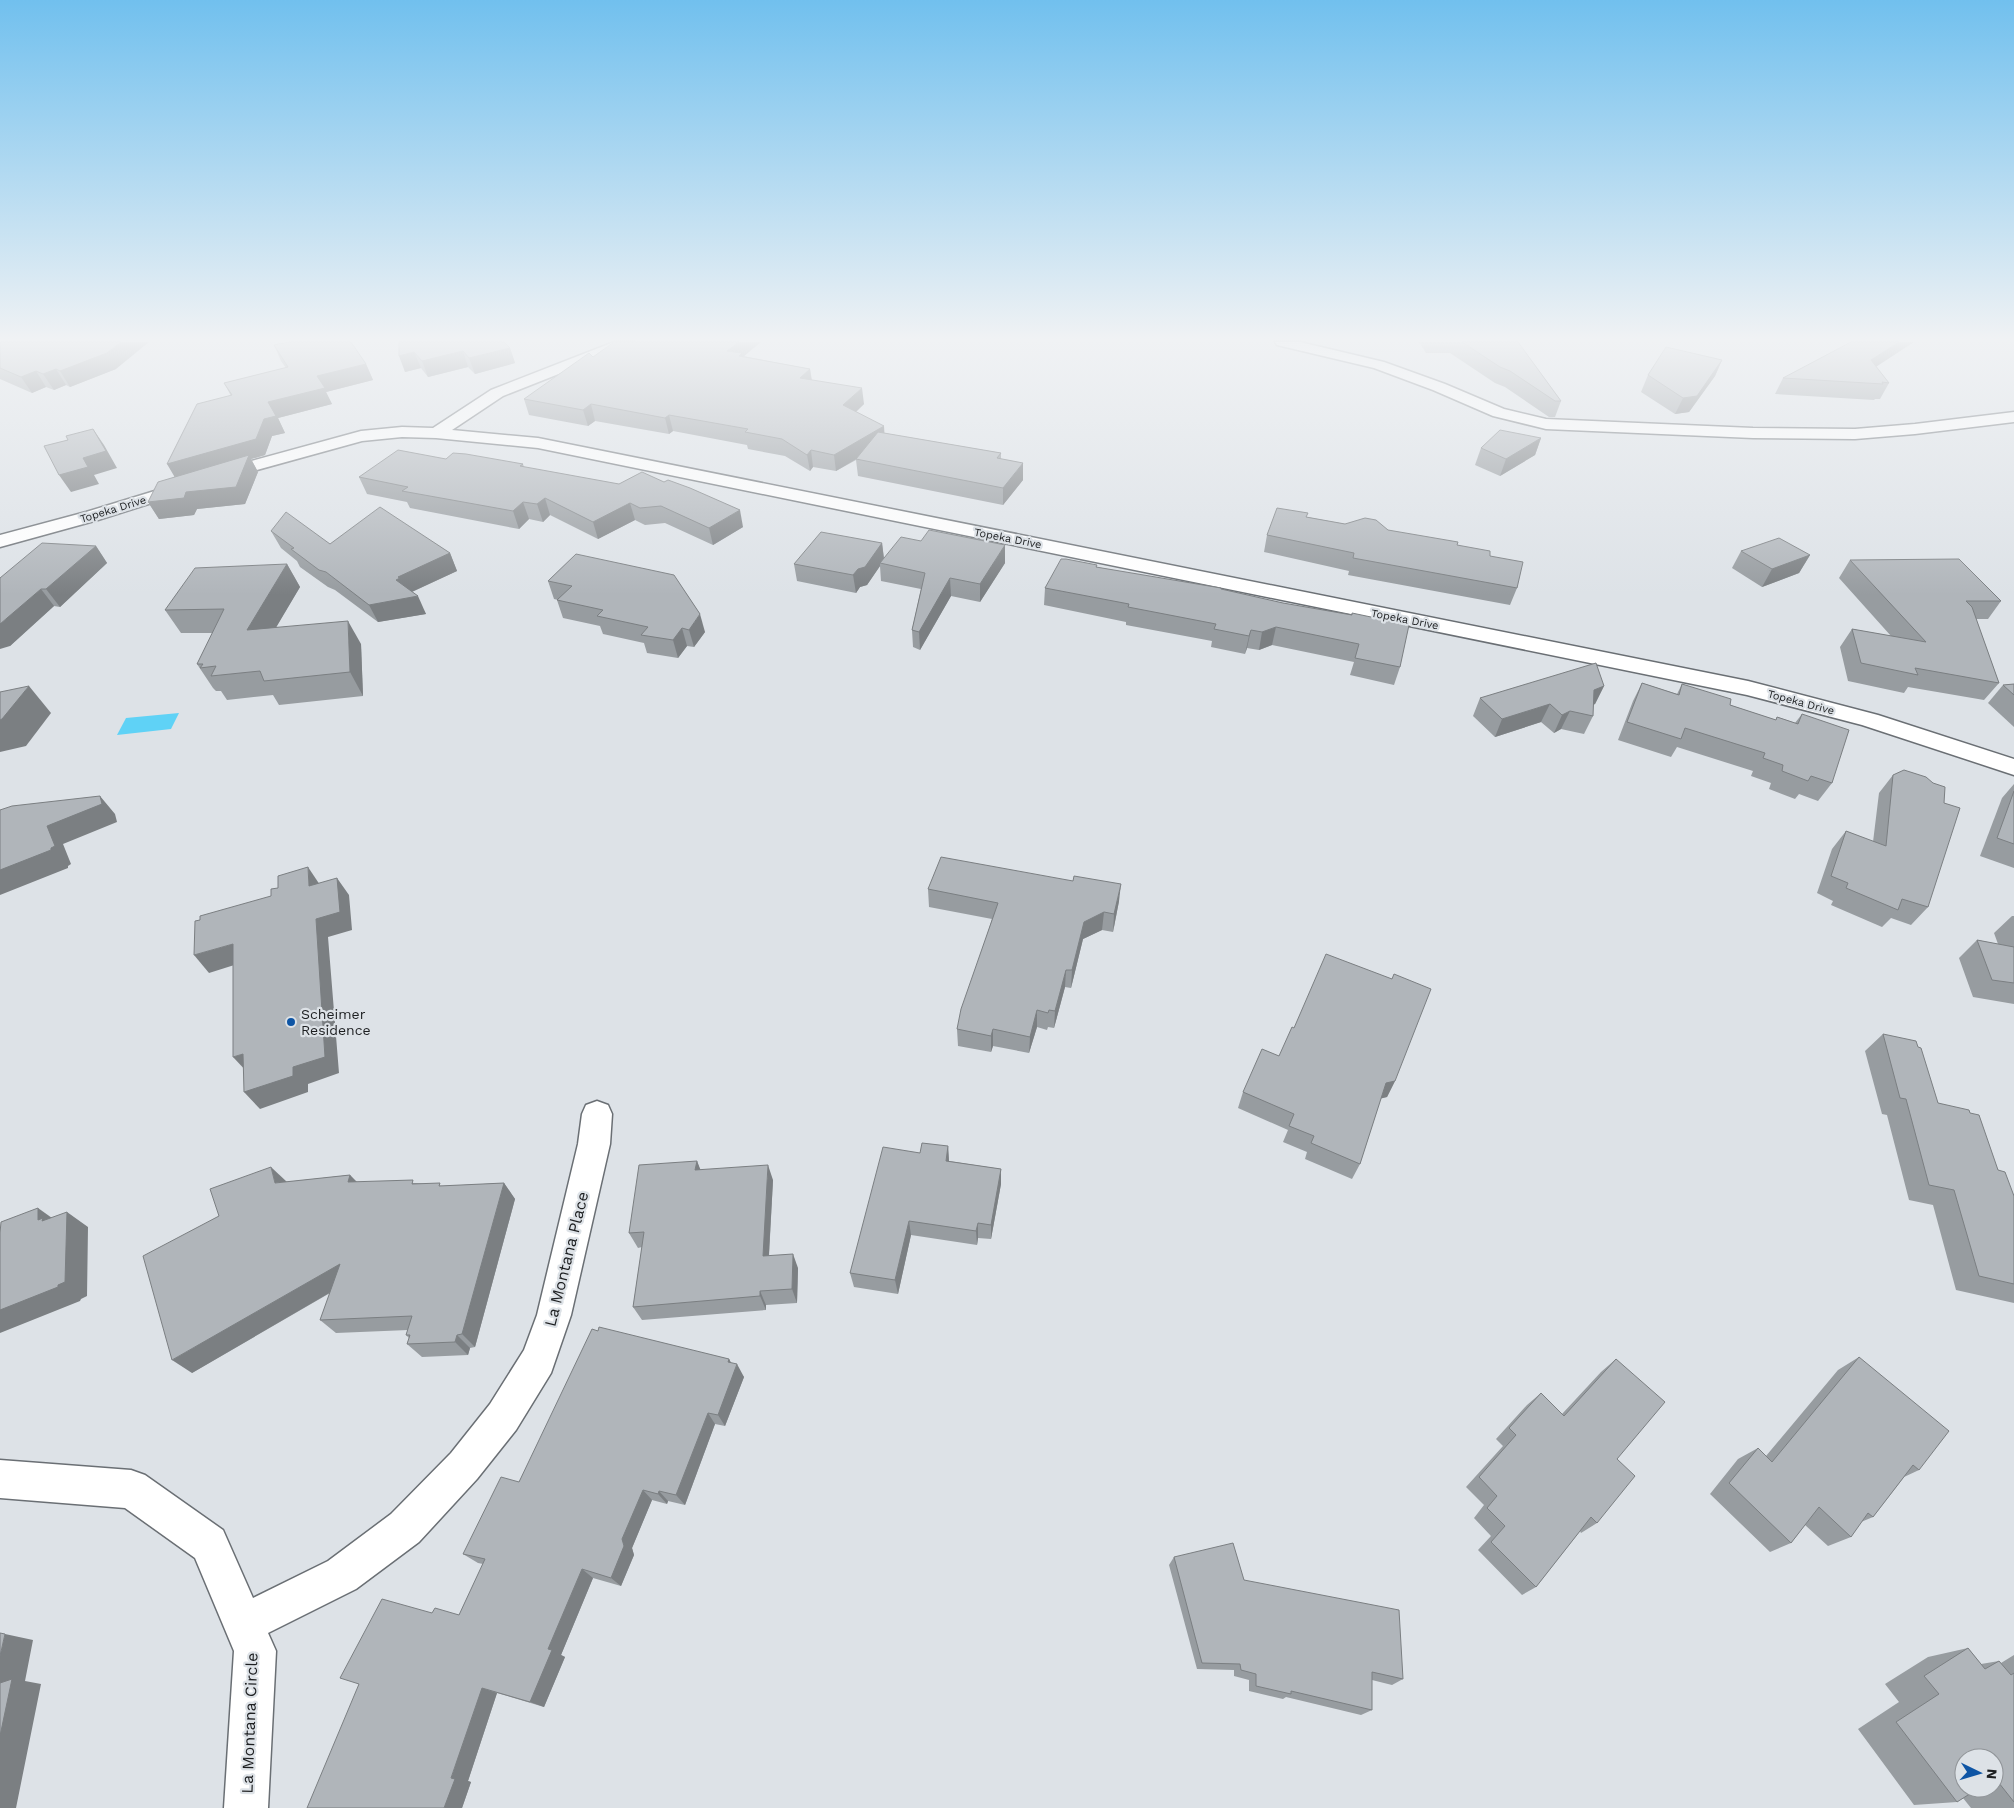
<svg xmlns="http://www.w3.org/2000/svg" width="2014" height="1808" viewBox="0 0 2014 1808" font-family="'Work Sans',sans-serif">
  <rect width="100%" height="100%" fill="#dde2e7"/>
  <!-- water -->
  <polygon fill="#5fd2f6" points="179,713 171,729 117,735 126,718"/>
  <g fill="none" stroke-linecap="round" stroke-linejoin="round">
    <defs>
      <g id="minor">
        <polygon points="614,342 634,342 632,345 503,396 452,430 538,438 1748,681 1878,715 2014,759 2014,775 1862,725 1747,695 538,448 436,438 402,437 362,441 221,480 215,479 212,475 215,471 361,431 402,427 433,428 491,390"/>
        <polygon points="1275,342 1300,342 1384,362 1445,384 1504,409 1546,419 1753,428 1855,429 1915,424 2014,412 2014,422 1915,434 1855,439 1753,438 1546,429 1493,416 1433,390 1374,368 1277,345"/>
        <polygon points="184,482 190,483 193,487 190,491 98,520 0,547 0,535 86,512"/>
        <polygon points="597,1101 608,1105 612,1114 610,1144 571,1315 551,1373 516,1430 477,1479 419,1542 356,1589 268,1633 276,1651 268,1808 224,1808 234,1651 195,1558 125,1508 0,1498 0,1460 131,1470 145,1475 223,1530 253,1598 328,1561 391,1514 451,1453 490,1404 524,1350 537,1315 578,1144 582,1114 586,1105"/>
      </g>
    </defs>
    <!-- minor casing -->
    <use href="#minor" stroke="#6a6f74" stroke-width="3"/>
    <!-- minor -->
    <use href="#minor" fill="#fff" fill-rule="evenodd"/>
  </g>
  <!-- wall -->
  <g fill="#979ca0" fill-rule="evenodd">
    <polygon points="0,342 116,369 70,387 66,385 54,390 46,387 32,393 0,379"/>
    <polygon points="399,342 510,348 515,363 475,374 468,367 428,377 421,368 405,372"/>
    <polygon points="1419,342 1518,342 1561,401 1555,417 1549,417 1505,387 1495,383 1450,353 1426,353"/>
    <polygon points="274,345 366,364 373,380 326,392 332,404 278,418 285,433 272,436 265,455 251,459 258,472 245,504 197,509 194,515 159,519 148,502 174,477 231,396 224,383 286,368 281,361"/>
    <polygon points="743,356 810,369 812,380 864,404 856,412 884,433 1001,453 1001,459 1023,480 1003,505 858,476 856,460 836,471 813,467 810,471 785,456 748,449 747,445 673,431 669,434 595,421 588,426 529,415 524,399 593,357"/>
    <polygon points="1722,360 1715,376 1689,412 1675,414 1641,392 1648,375"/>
    <polygon points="1876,366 1889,383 1880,399 1875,399 1874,400 1775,394 1783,378"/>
    <polygon points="1541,438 1535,455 1500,476 1475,465 1481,448"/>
    <polygon points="446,459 523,464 524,467 743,527 713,545 665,523 645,525 635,520 598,539 550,515 543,522 529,519 519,529 410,508 407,502 367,494 359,477"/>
    <polygon points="1307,517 1345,524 1388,530 1457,545 1490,556 1517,588 1510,605 1348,575 1349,571 1264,552 1267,535"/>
    <polygon points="271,531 330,544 450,553 457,571 412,592 426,614 378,622 335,590 328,587 300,567 297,561 281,548"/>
    <polygon points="882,543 884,558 1005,563 980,602 951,596 920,650 913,647 912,630 921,589 881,581 880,566 867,585 860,587 856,593 797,581 794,564"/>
    <polygon points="96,546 107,563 60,607 54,606 10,646 0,578"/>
    <polygon points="1741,551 1810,555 1799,573 1762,587 1732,568"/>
    <polygon points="576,554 705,632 694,647 687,646 678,658 647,653 644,643 603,634 600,626 563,618 557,600 558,600 554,599 548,581"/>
    <polygon points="1850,560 2001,601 1988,619 1976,619 1999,683 1984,700 1908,687 1904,693 1848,681 1840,647 1852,629 1891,636 1839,578"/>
    <polygon points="287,564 300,587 276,627 361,644 363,696 279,705 273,695 227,700 221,691 216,691 213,688 197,664 213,633 181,633 165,610"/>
    <polygon points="1097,565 1097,567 1221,590 1283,603 1400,667 1394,685 1350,675 1354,662 1272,645 1259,650 1247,648 1245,654 1211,647 1212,641 1126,625 1126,622 1044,605 1045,588"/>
    <polygon points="1642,683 1677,694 1682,684 1730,705 1776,720 1777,717 1795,723 1802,714 1832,783 1818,801 1799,794 1795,799 1769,789 1771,783 1751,776 1753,771 1677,747 1671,757 1618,740 1633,701"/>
    <polygon points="2014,684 2014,727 1988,703 2003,685"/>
    <polygon points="1604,686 1595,704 1593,705 1593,716 1584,734 1561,729 1554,733 1541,722 1495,737 1473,716 1480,698"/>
    <polygon points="1893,775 1928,907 1911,925 1891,918 1882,927 1831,905 1833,901 1817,893 1832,849 1846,831 1873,842 1879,793"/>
    <polygon points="2014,784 2014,868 1980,856 2002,798"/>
    <polygon points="928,889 1119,901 1113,932 1102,930 1083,939 1071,988 1065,987 1054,1028 1048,1027 1047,1030 1037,1027 1029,1053 993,1046 991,1052 958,1046 957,1029 992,919 929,907"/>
    <polygon points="2012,916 2014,916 2014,1004 1973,997 1959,958 1977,940 1998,944 1994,933"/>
    <polygon points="1883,1034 1938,1103 1970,1113 1998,1170 2014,1196 2014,1303 1956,1290 1933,1205 1909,1200 1887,1115 1882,1114 1865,1051"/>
    <polygon points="1279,1056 1395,1081 1387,1097 1381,1098 1360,1164 1352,1179 1305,1159 1307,1152 1283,1142 1288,1130 1238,1108 1243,1092"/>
    <polygon points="948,1146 949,1161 1001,1169 1001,1184 991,1239 978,1238 977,1245 911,1235 898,1294 854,1287 850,1273 920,1153"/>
    <polygon points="697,1161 700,1170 773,1180 769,1256 798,1268 797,1303 766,1305 766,1310 642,1320 633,1307 642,1247 638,1248 629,1233"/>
    <polygon points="350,1175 356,1182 416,1183 443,1186 504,1183 515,1199 475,1347 470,1348 468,1355 422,1357 407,1344 409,1338 406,1335 408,1330 336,1333 320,1320 330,1293 192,1373 219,1216 286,1182"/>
    <polygon points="598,1331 729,1359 731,1363 744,1377 725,1426 715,1424 685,1505 668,1501 667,1504 652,1500 632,1548 634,1555 621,1586 593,1578 561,1655 565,1657 544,1707 497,1693 468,1781 471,1782 462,1808 432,1613 459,1615 483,1564 478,1563 463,1554 519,1482"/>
    <polygon points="1859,1357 1919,1470 1904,1477 1873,1517 1861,1522 1851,1537 1828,1546 1805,1525 1791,1543 1770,1552 1710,1494 1738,1459 1758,1448 1766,1456 1838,1370"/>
    <polygon points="1616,1359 1617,1459 1597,1523 1581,1533 1580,1531 1536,1587 1522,1595 1478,1550 1491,1536 1474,1518 1484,1505 1466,1487 1503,1446 1496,1439 1527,1405 1541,1393 1562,1414 1601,1372"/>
    <polygon points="1174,1557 1244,1580 1403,1679 1392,1685 1372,1680 1372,1710 1361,1715 1286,1697 1283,1699 1249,1691 1249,1680 1234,1676 1234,1670 1197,1669 1169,1565"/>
    <path d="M1968 1648 1981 1664 1999 1661 2001 1663 2014 1655V1808H1971L1963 1798 1957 1802 1914 1805 1858 1729 1899 1702 1885 1684 1928 1657ZM1994 1758V1788H1964Z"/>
  </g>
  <!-- shaded-wall -->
  <g fill="#7b7f82">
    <polygon points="121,342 149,342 116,369 70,387 60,371"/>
    <polygon points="739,342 761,342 743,357 727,351"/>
    <polygon points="1899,342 1914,342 1862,376 1871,360"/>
    <polygon points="510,348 515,363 475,374 469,358"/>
    <polygon points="463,351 468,367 428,377 422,361"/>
    <polygon points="414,352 421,368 405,372 399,356"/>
    <polygon points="1722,360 1715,376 1689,412 1675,414 1683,398"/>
    <polygon points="366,364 373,380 326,392 332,404 278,418 285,433 272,436 265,455 251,459 258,472 245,504 197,509 194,515 159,519 148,502 177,481 167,464 268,402 317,376"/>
    <polygon points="56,369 66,385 54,390 43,374"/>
    <polygon points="810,369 812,385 800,378"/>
    <polygon points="36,371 46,387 32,393 21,377"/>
    <polygon points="862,388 864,404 845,422 843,405"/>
    <polygon points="591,404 595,421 588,426 583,410"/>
    <polygon points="669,415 673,431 669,434 665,418"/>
    <polygon points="884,426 885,442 836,471 834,455"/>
    <polygon points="93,429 104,445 117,468 94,475 99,484 71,492 59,475 83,458"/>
    <polygon points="1541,438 1535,455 1500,476 1506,459"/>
    <polygon points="811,450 813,467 810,471 807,455"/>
    <polygon points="1023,463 1023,480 1003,505 1003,488"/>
    <polygon points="545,498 550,515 543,522 537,504"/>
    <polygon points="523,502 529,519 519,529 513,511"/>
    <polygon points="630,503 635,520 598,539 593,522"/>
    <polygon points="740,510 743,527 713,545 709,528"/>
    <polygon points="882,543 884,560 880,563 880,566 867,585 860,587 856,593 853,575 858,569"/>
    <polygon points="1005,545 1005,563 980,602 980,584"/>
    <polygon points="96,546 107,563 60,607 46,589"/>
    <polygon points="450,553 457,571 407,594 396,580 398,577"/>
    <polygon points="1810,555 1799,573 1762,587 1772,569"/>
    <polygon points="287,564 300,587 261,653 247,630"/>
    <polygon points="950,578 951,596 920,650 919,632"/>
    <polygon points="41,589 54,606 10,646 0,649 0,624"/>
    <polygon points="418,596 426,614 378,622 369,605"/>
    <polygon points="700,614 705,632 694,647 689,630"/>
    <polygon points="348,621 361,644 363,696 350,672"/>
    <polygon points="1276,627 1272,645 1259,650 1262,632"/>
    <polygon points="682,628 687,646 678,658 673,640"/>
    <polygon points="1251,630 1247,648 1245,654 1249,636"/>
    <polygon points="29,686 51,713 26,746 0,752 0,720"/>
    <polygon points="1604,686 1595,704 1585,708 1594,690"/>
    <polygon points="1550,704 1541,722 1495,737 1502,719"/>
    <polygon points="1570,711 1561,729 1554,733 1562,715"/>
    <polygon points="100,796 115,814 117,822 63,844 71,864 68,866 68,868 0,895 0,870 47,826"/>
    <polygon points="308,867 320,885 309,886"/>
    <polygon points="337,878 349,895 352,930 328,937 339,1073 308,1084 308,1092 260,1109 244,1092 293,1067 316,919"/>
    <polygon points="1121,884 1119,901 1113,932 1114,914"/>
    <polygon points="1104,912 1102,930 1083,939 1071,988 1072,970 1084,922"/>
    <polygon points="233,944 247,961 209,973 194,955"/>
    <polygon points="1066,970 1065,987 1054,1028 1055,1011"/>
    <polygon points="1037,1010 1037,1027 1029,1053 1030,1037"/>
    <polygon points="993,1029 993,1046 991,1052 991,1036"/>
    <polygon points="243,1054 249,1074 233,1057"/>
    <polygon points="1395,1081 1387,1097 1379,1099 1386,1083"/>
    <polygon points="948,1146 949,1162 946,1161"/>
    <polygon points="697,1161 703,1176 695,1170"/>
    <polygon points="768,1165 773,1180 768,1270 763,1256"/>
    <polygon points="271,1167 287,1182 275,1183"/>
    <polygon points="1001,1169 1001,1184 991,1239 991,1225"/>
    <polygon points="350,1175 365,1190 348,1182"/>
    <polygon points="504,1183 515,1199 475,1347 462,1334"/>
    <polygon points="38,1208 59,1223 59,1229 38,1220"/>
    <polygon points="67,1212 88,1227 87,1296 81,1299 80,1301 0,1333 0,1310"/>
    <polygon points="909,1221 911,1235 898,1294 895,1280"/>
    <polygon points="978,1223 978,1238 977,1245 976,1231"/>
    <polygon points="793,1254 798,1268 797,1303 792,1289"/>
    <polygon points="340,1264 355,1278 192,1373 172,1360"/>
    <polygon points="760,1291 766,1305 766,1310 760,1296"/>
    <polygon points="457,1335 470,1348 468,1355 455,1342"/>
    <polygon points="729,1359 735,1370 737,1364 744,1377 725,1426 718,1415"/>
    <polygon points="708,1413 715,1424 685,1505 676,1495"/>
    <polygon points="643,1490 652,1500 632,1548 634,1555 621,1586 611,1578 622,1539"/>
    <polygon points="659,1491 668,1501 667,1504 658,1494"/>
    <polygon points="582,1569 593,1578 561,1655 565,1657 544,1707 530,1702 548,1649"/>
    <polygon points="5,1634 33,1640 25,1681 41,1684 16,1808 0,1808 0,1656"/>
    <polygon points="482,1688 497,1693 468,1781 471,1782 462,1808 444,1808 451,1778"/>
  </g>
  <!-- building -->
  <g fill="#b0b5ba" stroke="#7b7f82">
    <polygon points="0,342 121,342 107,353 60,371 56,369 43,374 36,371 21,377 0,368"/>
    <polygon points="289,342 351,342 366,364 317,376 325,388 268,402 276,416 264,419 256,439 167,464 197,404 232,395 224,383 288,367 274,345"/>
    <polygon points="399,342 504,342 510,348 469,358 463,351 422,361 414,352 399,356"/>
    <polygon points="614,342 739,342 727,351 742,353 739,356 810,369 800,378 862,388 843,405 884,426 834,455 811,450 807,455 782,439 745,432 748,429 669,415 665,418 591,404 583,410 524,399 589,353 593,357"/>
    <polygon points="1462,342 1518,342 1561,401 1555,401 1510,371 1500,367"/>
    <polygon points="1851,342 1899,342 1871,360 1889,383 1882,382 1883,384 1783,378"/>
    <polygon points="1666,347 1722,360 1697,396 1683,398 1648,375"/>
    <polygon points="93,429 106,451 83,458 88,467 59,475 44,446 68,440 66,436"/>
    <polygon points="1500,430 1541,438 1506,459 1481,448"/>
    <polygon points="878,432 1001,453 997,458 1023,463 1003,488 856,459"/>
    <polygon points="398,450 446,459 453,453 466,454 523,464 520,466 619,484 642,472 664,482 668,480 690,488 740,510 709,528 661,506 640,508 630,503 593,522 545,498 537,504 523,502 513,511 402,491 408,487 359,477"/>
    <polygon points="249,455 236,487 186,492 184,498 148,502 158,482"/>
    <polygon points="380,507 450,553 398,577 400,578 396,580 418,596 369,605 326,572 319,570 291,549 294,548 271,531 286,512 330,544"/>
    <polygon points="1277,508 1308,513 1306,517 1345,524 1365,518 1376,520 1388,530 1458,542 1457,545 1490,551 1490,556 1523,562 1517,588 1353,558 1354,553 1267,535"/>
    <polygon points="929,530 1005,545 980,584 950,578 919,632 912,630 925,573 880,563 901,537 921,541"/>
    <polygon points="821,532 882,543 865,567 858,569 853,575 794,564"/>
    <polygon points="1779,538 1810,555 1772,569 1741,551"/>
    <polygon points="42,543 96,546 46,589 41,589 0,624 0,578"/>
    <polygon points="576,554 674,575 700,614 689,630 682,628 673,640 641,635 648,627 597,616 603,610 557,600 572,586 548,581"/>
    <polygon points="1061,559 1066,559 1097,565 1096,567 1221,588 1221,589 1283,603 1352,615 1352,613 1409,625 1400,667 1355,658 1359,644 1276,627 1262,632 1251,630 1249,636 1214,629 1216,624 1128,607 1129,604 1045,588"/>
    <polygon points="1959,559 2001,601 1966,601 1972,607 1999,683 1915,668 1918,675 1861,663 1852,629 1926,642 1850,560"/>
    <polygon points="287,564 247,630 348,621 350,672 264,681 260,671 211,676 216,666 200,668 203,664 197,664 224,609 165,610 195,568"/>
    <polygon points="1596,663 1604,686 1594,690 1593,716 1570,711 1562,715 1550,704 1502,719 1480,698"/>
    <polygon points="1642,683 1679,695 1682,684 1731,699 1730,705 1776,720 1777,717 1798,724 1802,714 1849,730 1832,783 1811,776 1808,781 1782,771 1783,765 1763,758 1765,753 1685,728 1681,739 1627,722"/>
    <polygon points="2014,684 2014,695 2003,685"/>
    <polygon points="29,686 2,719 0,720 0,692"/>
    <polygon points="1904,770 1926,777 1933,783 1945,787 1944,803 1960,808 1928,907 1902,899 1898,910 1846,888 1848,883 1831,876 1846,831 1886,846 1893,775"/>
    <polygon points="2014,791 2014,844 1997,838"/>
    <polygon points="100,796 102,804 47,826 55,846 51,848 51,850 0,870 0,810 12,806"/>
    <polygon points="941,857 1073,881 1074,876 1121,884 1114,914 1104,912 1084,922 1072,970 1066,970 1055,1011 1049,1010 1048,1013 1037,1010 1030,1037 993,1029 991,1036 957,1029 961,1009 998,903 928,889"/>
    <polygon points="308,867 309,886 337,878 340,912 316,919 325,1057 293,1067 293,1076 244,1092 243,1054 233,1057 233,944 194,955 195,921 200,920 200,916 271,896 271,889 278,888 278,876"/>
    <polygon points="1977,940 2014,947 2014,983 1992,980"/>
    <polygon points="1326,954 1392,979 1394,974 1431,989 1395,1081 1386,1083 1360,1164 1311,1143 1314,1136 1289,1126 1294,1114 1243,1092 1262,1049 1279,1056 1292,1027 1294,1028"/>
    <polygon points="1883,1034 1916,1041 1918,1047 1921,1048 1938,1103 1969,1110 1970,1113 1979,1115 1998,1170 2005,1172 2014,1196 2014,1284 1979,1276 1954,1190 1929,1185 1906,1099 1900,1098"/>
    <polygon points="922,1143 948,1146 946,1161 1001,1169 991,1225 978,1223 976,1231 909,1221 895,1280 850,1273 883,1147 920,1153"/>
    <polygon points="697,1161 695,1170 768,1165 763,1256 793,1254 792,1289 760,1291 760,1296 633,1307 644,1232 629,1233 639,1165"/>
    <polygon points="271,1167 275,1183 350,1175 348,1182 413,1180 412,1184 440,1183 439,1186 504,1183 462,1334 457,1335 455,1342 407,1344 410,1335 406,1335 412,1316 320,1320 340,1264 172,1360 143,1256 219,1216 210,1189"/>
    <polygon points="38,1208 38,1220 43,1218 42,1221 67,1212 65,1282 58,1285 58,1287 0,1310 0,1233 1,1222"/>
    <polygon points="599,1327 729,1359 728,1362 737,1364 718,1415 708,1413 676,1495 659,1491 658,1494 643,1490 622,1539 624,1546 611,1578 582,1569 548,1649 552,1650 530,1702 482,1688 451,1778 455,1779 444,1808 307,1808 359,1684 340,1678 382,1599 432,1613 435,1608 459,1615 485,1559 463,1554 501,1477 519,1482 592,1329 598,1331"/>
    <polygon points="1859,1357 1949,1431 1919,1470 1913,1465 1873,1517 1868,1513 1851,1537 1819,1507 1791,1543 1729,1483 1758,1448 1772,1462"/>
    <polygon points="1616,1359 1665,1402 1617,1459 1635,1476 1597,1523 1591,1517 1536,1587 1491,1542 1505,1526 1487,1508 1497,1496 1479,1477 1516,1435 1509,1428 1541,1393 1564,1416"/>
    <polygon points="1233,1543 1244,1580 1399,1610 1403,1679 1372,1672 1372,1710 1291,1691 1291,1694 1256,1686 1256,1674 1241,1670 1240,1664 1202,1663 1174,1557"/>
    <polygon points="0,1633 5,1634 0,1656"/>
    <polygon points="1968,1648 1985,1669 1999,1661 2011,1675 2014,1673 2014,1802 1995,1778 1994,1779 1994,1758 1964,1758 1964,1788 1979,1788 1957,1802 1896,1722 1939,1694 1924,1676"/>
    <polygon points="12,1679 0,1736 0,1683"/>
  </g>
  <!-- sky -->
  <linearGradient id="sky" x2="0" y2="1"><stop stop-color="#71c0ee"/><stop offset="0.57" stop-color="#f0f2f4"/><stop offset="1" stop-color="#f0f2f4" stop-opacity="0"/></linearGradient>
  <rect width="2014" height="595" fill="url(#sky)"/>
  <!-- markers -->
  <circle fill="#0e55a5" stroke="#dde2e7" stroke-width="2" cx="291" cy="1022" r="5"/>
  <g text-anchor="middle" stroke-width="4.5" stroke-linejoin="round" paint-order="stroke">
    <!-- far-street labels -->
    <g font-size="11" fill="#1d1f21" stroke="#dde2e7">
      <text transform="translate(113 509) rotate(-17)" y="4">Topeka Drive</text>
      <text transform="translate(1008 538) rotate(11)" y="4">Topeka Drive</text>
      <text transform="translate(1405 619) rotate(11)" y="4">Topeka Drive</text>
      <text transform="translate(1801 702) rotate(15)" y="4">Topeka Drive</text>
    </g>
    <!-- poi labels -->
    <g font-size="14" fill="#1d1f21" stroke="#dde2e7" text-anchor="start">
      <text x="301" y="1019">Scheimer<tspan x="301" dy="16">Residence</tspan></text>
    </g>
    <!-- near-street labels -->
    <g font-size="16" fill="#1d1f21" stroke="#dde2e7">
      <text transform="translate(566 1259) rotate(-76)" y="6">La Montana Place</text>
      <text transform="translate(249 1723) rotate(-88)" y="6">La Montana Circle</text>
    </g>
  </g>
  <!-- north arrow -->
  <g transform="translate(1979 1773) rotate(95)"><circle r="24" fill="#dde2e7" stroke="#909498"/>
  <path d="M0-4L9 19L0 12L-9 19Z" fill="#0e55a5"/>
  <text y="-8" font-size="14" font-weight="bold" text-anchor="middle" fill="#1d1f21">N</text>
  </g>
</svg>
